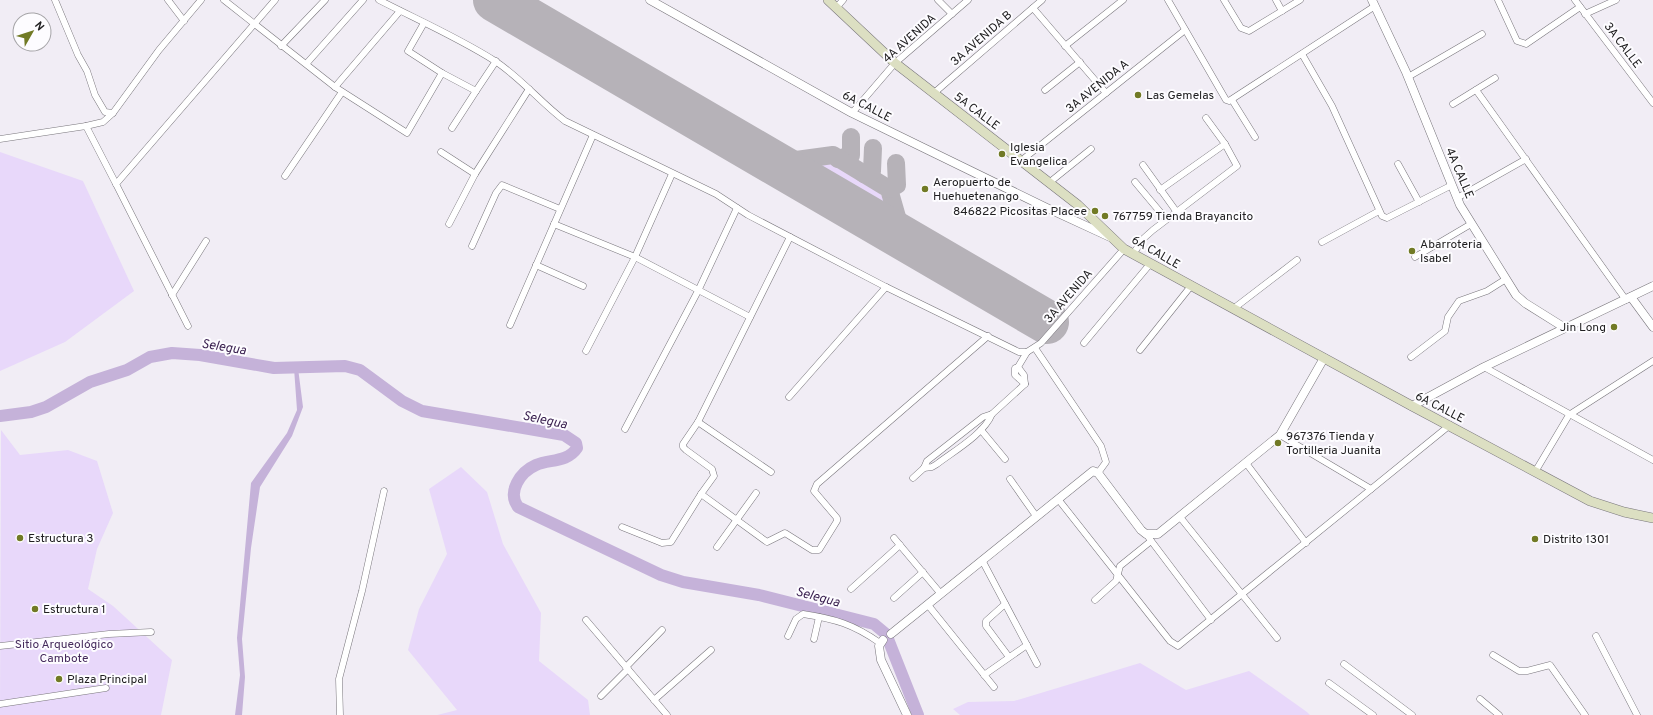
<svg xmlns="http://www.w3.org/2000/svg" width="1653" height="715" viewBox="0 0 1653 715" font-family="Overpass,sans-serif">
  <rect width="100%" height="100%" fill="#f1edf5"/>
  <!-- green -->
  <g fill="#e8d8fa">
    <polygon points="0,152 83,181 134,291 65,342 0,371"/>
    <path d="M822 161 829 162C843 170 884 189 888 206 889 210 888 215 888 218L885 220 804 170 809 164Z"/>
    <polygon points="1,430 20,455 68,450 97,461 113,513 97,549 88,589 113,606 172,660 161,715 0,715"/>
    <polygon points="461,467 487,492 503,544 541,613 539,661 588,700 590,715 437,715 457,710 408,650 419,609 447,554 429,489"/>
    <polygon points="1140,663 1186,690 1249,671 1307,712 1310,715 960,715 953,709 968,702 1014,701"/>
  </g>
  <!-- water -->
  <polygon fill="#c5b2d9" points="294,368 298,368 303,407 292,436 260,487 251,548 242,639 245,677 242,715 235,715 240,675 237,638 251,483 287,433 297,410"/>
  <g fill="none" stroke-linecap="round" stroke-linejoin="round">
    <!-- river -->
    <path stroke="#c5b2d9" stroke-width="12" d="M0 416 31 412 46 407 90 382 127 370 150 357 172 353 200 355 274 368 345 366 360 370 402 401 422 411 564 435 576 443 577 448C567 463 549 459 536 465 520 472 507 492 518 507L661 575 683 582 759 595 874 624 886 634 918 715"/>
    <!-- taxiway -->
    <g stroke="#b6b2b8" stroke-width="18">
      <polyline points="838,159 851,155 851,137"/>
      <polyline points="774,163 833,155 889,189 903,238"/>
      <polyline points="864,174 872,171 873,148"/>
      <polyline points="889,189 897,185 896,163"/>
    </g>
    <!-- runway -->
    <polyline stroke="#b6b2b8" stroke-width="44" points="495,0 1047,322"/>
    <defs>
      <g id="minor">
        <polyline points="55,0 78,55 87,71 95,95 105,112 113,113"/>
        <polyline points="168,0 184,21"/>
        <polyline points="224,0 335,87 407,133 442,73"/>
        <path d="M379 0C418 20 459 38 495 61 521 78 540 102 565 121L716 194 748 215 886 287 1019 352H1027L1041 343 1124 249"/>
        <polyline points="938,0 952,14"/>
        <polyline points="1168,0 1226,100 1229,101 1375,6"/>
        <polyline points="1224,0 1241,28 1249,31 1300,0"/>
        <polyline points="1276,0 1282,11"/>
        <polyline points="1498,0 1517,41 1526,44 1580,7"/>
        <polyline points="1575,0 1653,103"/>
        <polyline points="836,8 843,0"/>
        <polyline points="1033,8 1106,93"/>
        <polyline points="1585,14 1616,0"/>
        <polyline points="424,23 408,51 442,73 476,91 496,61"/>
        <polyline points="281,46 325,0"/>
        <polyline points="1065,46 1123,0"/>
        <polyline points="1302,54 1332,106 1382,216 1387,218 1452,185"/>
        <polyline points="307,63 363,0"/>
        <polyline points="1408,77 1482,34"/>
        <polyline points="335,87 400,11"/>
        <polyline points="1045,90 1080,62"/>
        <polyline points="1476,90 1626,300"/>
        <polyline points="934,93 1042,0"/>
        <polyline points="1232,100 1255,137"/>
        <polyline points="1453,104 1495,78"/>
        <polyline points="852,113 895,63 968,0"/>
        <polyline points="86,126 103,122 113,113 159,50 201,0"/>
        <polyline points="452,128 476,91"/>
        <polyline points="0,139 86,126 116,184"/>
        <polyline points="441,152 475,174"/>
        <polyline points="1022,160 1185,30"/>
        <polyline points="1398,164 1419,202"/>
        <polyline points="1143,165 1176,211"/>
        <polyline points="285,176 342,92"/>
        <polyline points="1050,182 1091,149"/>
        <polyline points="1135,182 1166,219"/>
        <polyline points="1160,190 1225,144"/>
        <polyline points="1457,198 1526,159"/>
        <polyline points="449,224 475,174 529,89"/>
        <polyline points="554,224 635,257 750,317"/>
        <polyline points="1322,242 1379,211"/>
        <polyline points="472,246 496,193 502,185 560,209"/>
        <polyline points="1133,254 1144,238 1153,230 1237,166 1225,144 1206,118"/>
        <polyline points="1415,257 1471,224"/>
        <polyline points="536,265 583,286"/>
        <polyline points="172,295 206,241"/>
        <polyline points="1233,309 1297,260"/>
        <polyline points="510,325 593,135"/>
        <polyline points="188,326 116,184 275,0"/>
        <polyline points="1084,343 1150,264"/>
        <polyline points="1035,348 1101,446 1106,462 1098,473"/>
        <polyline points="1140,350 1191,286"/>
        <polyline points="586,351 635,257 672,174"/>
        <polyline points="1411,357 1445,331 1448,317 1459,301 1487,291 1506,279"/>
        <polyline points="1018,367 1015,368 1015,375 1025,384"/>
        <polyline points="1484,367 1653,460"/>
        <polyline points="789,397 886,287"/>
        <polyline points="698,422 771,472"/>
        <polyline points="625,429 698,291 737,208"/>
        <polyline points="981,430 1005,459"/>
        <polyline points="1280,435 1371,489"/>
        <polyline points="1246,463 1306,543"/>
        <path d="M924 468 932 467 937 464C954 451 984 434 992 414"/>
        <polyline points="1535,472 1569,415 1653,361"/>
        <polyline points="913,478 924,468 927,461 983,417 992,414 1025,384 1024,375 1018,367 1027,352"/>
        <polyline points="1010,479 1036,516"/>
        <polyline points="701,494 767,542 785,533 812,550 819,550 837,521 837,518 814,491 817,484 988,336"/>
        <polyline points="1058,499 1170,641 1178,646 1450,425"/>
        <polyline points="1180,517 1277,638"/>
        <polyline points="622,527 662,543 671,542 701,494 714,476 712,469 686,450 683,447 683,444 698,422 790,237"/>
        <polyline points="1146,534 1211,620"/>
        <polyline points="894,538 941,594"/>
        <polyline points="717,547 756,493"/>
        <polyline points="982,560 1037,664"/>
        <polyline points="851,589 900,545"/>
        <polyline points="894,598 923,572"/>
        <polyline points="1095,600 1116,581 1120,566 1151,541"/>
        <polyline points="1005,604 986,621 986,626 1009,657"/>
        <polyline points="928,605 994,687"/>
        <polyline points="586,620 667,715"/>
        <path d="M788 636 796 619 803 614C835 619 853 624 880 643"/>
        <polyline points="1596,636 1637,715"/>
        <polyline points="814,639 819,617"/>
        <polyline points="0,646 109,634 151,632"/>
        <polyline points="1493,655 1519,671 1527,671 1550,665 1585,715"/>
        <polyline points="1344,664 1412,715"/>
        <polyline points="626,667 662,630"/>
        <polyline points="984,675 1027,645"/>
        <polyline points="1329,683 1373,715"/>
        <polyline points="601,696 628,669"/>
        <polyline points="1480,699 1499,715"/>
        <polyline points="654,700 711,650"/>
        <polyline points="0,704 106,688"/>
        <polyline points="340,715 339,679 362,591 384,491"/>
      </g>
      <g id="tertiary">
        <polyline points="650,0 852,113 1047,208 1110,237"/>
        <polyline points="1372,0 1406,72 1460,205 1516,295 1525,303 1565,328"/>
        <polyline points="1631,297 1653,327"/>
        <polyline points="1412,406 1484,367 1653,286"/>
        <polyline points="891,634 1093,471 1098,473 1141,530 1146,534 1158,534 1280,435 1324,358"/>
        <polyline points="883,640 879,646 881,660 907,715"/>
      </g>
      <polyline id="secondary" points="828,0 895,63 1078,205 1124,249 1412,406 1590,501 1624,512 1653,518"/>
    </defs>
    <!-- minor casing -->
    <use href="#minor" stroke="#79767c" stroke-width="7"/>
    <!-- tertiary casing -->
    <use href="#tertiary" stroke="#79767c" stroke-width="9"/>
    <!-- secondary casing -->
    <use href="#secondary" stroke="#79767c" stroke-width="10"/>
    <!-- minor -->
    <use href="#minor" stroke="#fff" stroke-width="6"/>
    <!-- tertiary -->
    <use href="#tertiary" stroke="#fff" stroke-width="8"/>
    <!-- secondary -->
    <use href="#secondary" stroke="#dcdfc2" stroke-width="9"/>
  </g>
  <!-- markers -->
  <g fill="#717a25" stroke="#fdfcff" stroke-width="1.5">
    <circle cx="1138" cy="95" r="4"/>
    <circle cx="1002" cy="154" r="4"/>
    <circle cx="925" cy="189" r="4"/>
    <circle cx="1095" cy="211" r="4"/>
    <circle cx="1105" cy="216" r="4"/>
    <circle cx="1412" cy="251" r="4"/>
    <circle cx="1614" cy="327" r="4"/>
    <circle cx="1278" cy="443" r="4"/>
    <circle cx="20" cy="538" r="4"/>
    <circle cx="1535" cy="539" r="4"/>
    <circle cx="35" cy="609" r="4"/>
    <circle cx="59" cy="679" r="4"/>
  </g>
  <g text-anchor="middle" stroke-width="4" stroke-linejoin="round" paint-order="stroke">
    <!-- street labels -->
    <g font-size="12" fill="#212022" stroke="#fdfcff">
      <text transform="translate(909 38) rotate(-42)" y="4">4A AVENIDA</text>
      <text transform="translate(981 38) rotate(-41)" y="4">3A AVENIDA B</text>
      <text transform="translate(1623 45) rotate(53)" y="4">3A CALLE</text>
      <text transform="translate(1097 86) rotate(-39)" y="4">3A AVENIDA A</text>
      <text transform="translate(867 106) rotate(27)" y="4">6A CALLE</text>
      <text transform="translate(977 111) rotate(37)" y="4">5A CALLE</text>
      <text transform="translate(1460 173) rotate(67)" y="4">4A CALLE</text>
      <text transform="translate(1156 252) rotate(30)" y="4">6A CALLE</text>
      <text transform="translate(1068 296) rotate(-49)" y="4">3A AVENIDA</text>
      <text transform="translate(1440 407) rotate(27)" y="4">6A CALLE</text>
    </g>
    <!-- poi labels -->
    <g font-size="12" fill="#212022" stroke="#fdfcff" text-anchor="start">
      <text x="1146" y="99">Las Gemelas</text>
      <text x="1010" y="151">Iglesia<tspan x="1010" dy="14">Evangelica</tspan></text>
      <text x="933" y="186">Aeropuerto de<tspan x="933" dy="14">Huehuetenango</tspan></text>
      <text x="1087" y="215" text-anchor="end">846822 Picositas Placee</text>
      <text x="1113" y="220">767759 Tienda Brayancito</text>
      <text x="1420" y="248">Abarroteria<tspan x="1420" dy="14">Isabel</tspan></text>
      <text x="1606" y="331" text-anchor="end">Jin Long</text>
      <text x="1286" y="440">967376 Tienda y<tspan x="1286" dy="14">Tortilleria Juanita</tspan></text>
      <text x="28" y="542">Estructura 3</text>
      <text x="1543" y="543">Distrito 1301</text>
      <text x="43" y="613">Estructura 1</text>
      <text x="67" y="683">Plaza Principal</text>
    </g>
    <!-- park labels -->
    <g font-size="12" fill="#452a5c" stroke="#fdfcff">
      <text x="64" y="648">Sitio Arqueológico<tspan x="64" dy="14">Cambote</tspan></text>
    </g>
    <!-- water labels -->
    <g font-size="13" font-style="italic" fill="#371d4d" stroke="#fdfcff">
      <text transform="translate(224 346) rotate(9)" y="5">Selegua</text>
      <text transform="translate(545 419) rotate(12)" y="5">Selegua</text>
      <text transform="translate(818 596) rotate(15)" y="5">Selegua</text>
    </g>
  </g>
  <!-- north arrow -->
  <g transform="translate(32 32) rotate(51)"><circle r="19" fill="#fdfcff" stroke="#a5a4a7"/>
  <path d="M0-3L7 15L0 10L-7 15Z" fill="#717a25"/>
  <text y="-6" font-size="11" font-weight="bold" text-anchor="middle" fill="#212022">N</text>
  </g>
</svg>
